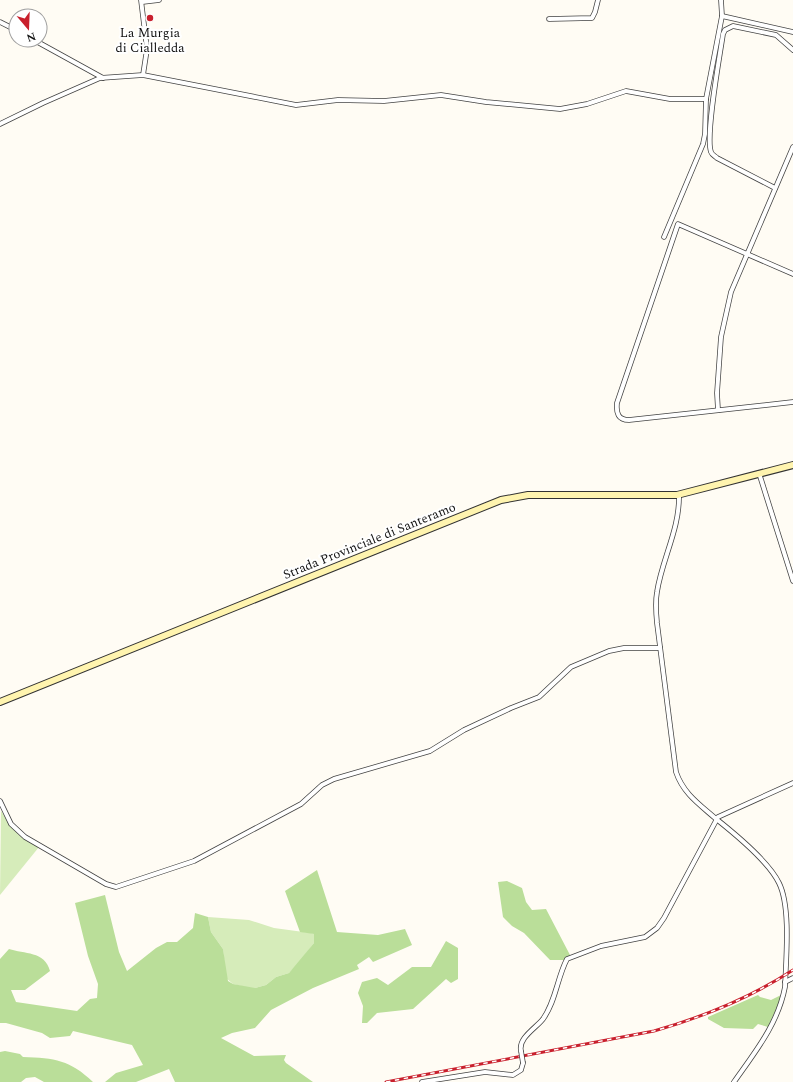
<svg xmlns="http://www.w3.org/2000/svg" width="793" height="1082" viewBox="0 0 793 1082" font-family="Spectral,serif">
  <rect width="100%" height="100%" fill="#fffcf4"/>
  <!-- green -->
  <g fill="#d6ecba">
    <polygon points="1,811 19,835 39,847 0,895"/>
    <polygon points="208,917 249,920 274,928 311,933 314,934 314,943 298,964 289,973 276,977 266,985 255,988 249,988 233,984 226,978 223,949 211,932"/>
  </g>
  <!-- forest -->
  <g fill="#bade99">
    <path d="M317 870 337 932 378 935 405 929 412 945 373 962 369 957 357 965 359 969 313 988 271 1010 255 1028 232 1033 221 1038 254 1056 286 1055 284 1060 286 1063 313 1082H175L169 1069 136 1082H105L116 1073 143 1065 132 1045 73 1031 70 1036 50 1038 42 1033 6 1023H0V959L9 949C24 954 45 951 50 971L25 990H11L16 1002 77 1011 90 999 97 998 98 984 88 956 75 903 105 895 119 952 127 971 156 948 167 942H177L193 928 195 913 208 917 211 932 223 949 228 981 233 984 255 988 266 985 276 977 289 973 314 943V934L300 932 285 891Z"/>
    <polygon points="507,881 522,888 526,902 532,910 546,909 570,955 566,960 550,960 524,933 512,926 503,917 498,882"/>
    <polygon points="446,941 458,948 458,979 451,983 446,979 413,1009 377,1013 367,1023 362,1023 363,1006 358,993 362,982 377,978 388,985 412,967 431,967"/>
    <polygon points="783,994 768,1027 758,1024 753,1029 724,1028 708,1019 708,1017 758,995 760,997 771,1000"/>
    <path d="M5 1051 20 1054 23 1057C55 1058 70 1060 93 1082H44L35 1077 26 1078 21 1082H0V1052Z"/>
  </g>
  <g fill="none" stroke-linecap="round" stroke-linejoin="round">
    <defs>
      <g id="minor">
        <polyline points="141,0 147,49 143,75"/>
        <polyline points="142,2 159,0"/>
        <polyline points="722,16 793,32"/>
        <polyline points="549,19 592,18 595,12 598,0"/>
        <polyline points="0,22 16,30"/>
        <polyline points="34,40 103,78"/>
        <polyline points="0,124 43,103 100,78 143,75 296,105 338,100 384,101 441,95 486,102 560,109 587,104 626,91 670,99 706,99"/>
        <path d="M775 188 717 158C715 156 712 155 711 152 705 135 720 55 723 34L725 30 733 26 776 35 793 50"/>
        <polyline points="664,237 703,144 705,134 706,99 722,16 721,0"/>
        <path d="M793 274 678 224 617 403C616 413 618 420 629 420L793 402"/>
        <polyline points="718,410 717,393 721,337 731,292 793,147"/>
        <polyline points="759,473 793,581"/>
        <path d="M679 494C680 529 662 559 657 592 655 603 656 613 657 623L676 772C683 793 699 804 715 818 734 833 769 862 779 883 791 907 786 959 785 987 778 1024 755 1052 734 1082"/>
        <polyline points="0,801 11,824 25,837 106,884 116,887 194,861 301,804 322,785 334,779 430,751 464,730 511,708 539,697 571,667 609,651 624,648 660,648"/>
        <polyline points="785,982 793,978"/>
        <path d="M521 1051C518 1038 536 1028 543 1019 556 1001 557 978 567 959L601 946 645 937 657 928 664 918 718 817 793 783"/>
        <polyline points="422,1082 485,1072 513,1075 521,1070 523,1063"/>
      </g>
      <polyline id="secondary" points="0,702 501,500 528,495 677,495 793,465"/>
    </defs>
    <!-- minor casing -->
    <use href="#minor" stroke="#434343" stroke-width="5.5"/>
    <!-- secondary casing -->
    <use href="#secondary" stroke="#323232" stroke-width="8"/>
    <!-- minor -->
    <use href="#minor" stroke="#fff" stroke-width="4"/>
    <!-- secondary -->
    <use href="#secondary" stroke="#fff4af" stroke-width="6"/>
    <defs>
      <path id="rail" d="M386 1082 654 1031C703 1017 750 998 793 970"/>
    </defs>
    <!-- rail casing -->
    <use href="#rail" stroke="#c9202d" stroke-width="3"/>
    <!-- rail -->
    <use href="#rail" stroke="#fff" stroke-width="1.5" stroke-dasharray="4.5" stroke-linecap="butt"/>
    <defs>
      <polyline id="minor-bridge" points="521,1051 523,1063"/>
    </defs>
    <!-- minor-bridge casing -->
    <use href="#minor-bridge" stroke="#434343" stroke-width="5.5" stroke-linecap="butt"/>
    <!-- minor-bridge -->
    <use href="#minor-bridge" stroke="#fff" stroke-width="4"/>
  </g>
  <!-- markers -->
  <circle fill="#c9202d" stroke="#fff" stroke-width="1.5" cx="150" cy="18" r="4"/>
  <g text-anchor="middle" stroke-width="4" stroke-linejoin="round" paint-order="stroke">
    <!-- poi labels -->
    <g font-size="13" fill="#101010" stroke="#fff">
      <text x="150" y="37">La Murgia<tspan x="150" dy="15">di Cialledda</tspan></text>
    </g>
    <!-- street labels -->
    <g font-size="13" fill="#101010" stroke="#fff">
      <text transform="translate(369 540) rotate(-22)" y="5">Strada Provinciale di Santeramo</text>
    </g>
  </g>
  <!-- north arrow -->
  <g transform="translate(28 28) rotate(161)"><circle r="19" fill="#ffffff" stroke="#9f9f9f"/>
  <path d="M0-3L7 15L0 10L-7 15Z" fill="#c9202d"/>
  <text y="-6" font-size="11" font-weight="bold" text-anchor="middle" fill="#101010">N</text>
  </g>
</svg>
